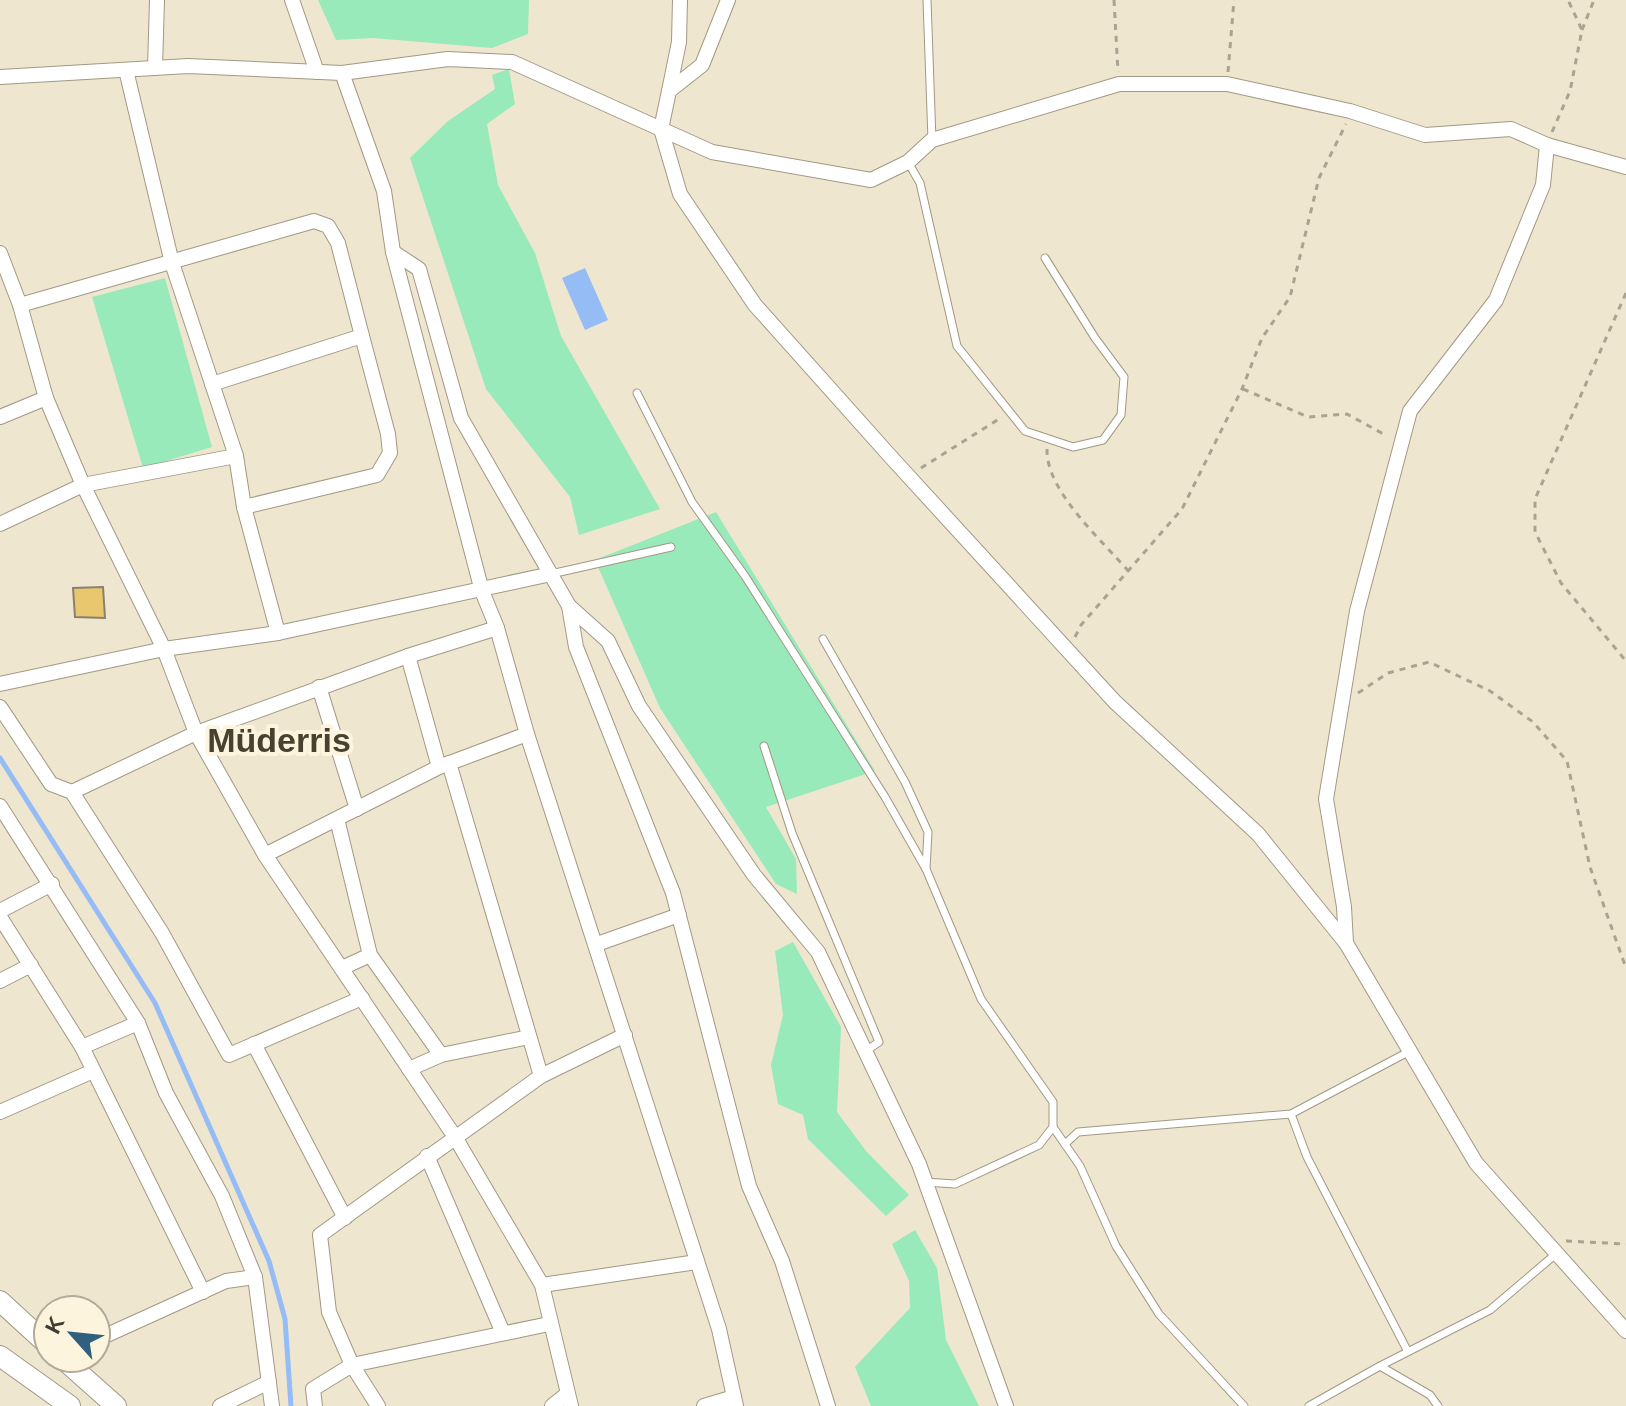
<svg xmlns="http://www.w3.org/2000/svg" width="1626" height="1406" viewBox="0 0 1626 1406" font-family="Arial,sans-serif">
  <rect width="100%" height="100%" fill="#efe6d0"/>
  <!-- green -->
  <g fill="#98eaba">
    <polygon points="318,0 529,0 528,34 492,48 373,38 336,40"/>
    <polygon points="509,69 515,104 487,124 498,185 535,253 561,336 660,509 579,535 570,497 486,389 410,158 448,121 495,89 492,75"/>
    <polygon points="165,278 212,447 143,468 92,297"/>
    <polygon points="716,512 875,771 766,807 796,859 797,894 776,884 660,708 595,560"/>
    <polygon points="793,942 841,1027 837,1112 866,1151 909,1195 886,1216 808,1139 803,1115 778,1104 771,1065 783,1015 775,951"/>
    <polygon points="915,1230 937,1268 946,1340 979,1406 871,1406 855,1367 910,1308 909,1281 892,1244"/>
  </g>
  <!-- water -->
  <polygon fill="#95bcf5" points="585,268 608,320 585,330 562,278"/>
  <g fill="none" stroke-linecap="round" stroke-linejoin="round">
    <!-- stream -->
    <polyline stroke="#95bcf5" stroke-width="5" points="0,758 155,1003 269,1261 285,1319 291,1406"/>
  </g>
  <!-- building -->
  <polygon fill="#e8c76e" stroke="#89816d" stroke-width="2" points="103,587 105,618 75,617 73,588"/>
  <g fill="none" stroke-linecap="round" stroke-linejoin="round">
    <defs>
      <g id="service">
        <polyline points="927,0 932,140"/>
        <polyline points="908,162 920,183 957,346 1025,431 1073,447 1103,440 1121,415 1124,377 1095,338 1045,258"/>
        <polyline points="637,393 692,502 745,576 885,797 926,869"/>
        <polyline points="551,574 671,547"/>
        <polyline points="823,639 905,782 928,832 926,869 981,999 1053,1102 1053,1127 1039,1145 955,1184 925,1182"/>
        <polyline points="764,746 792,833 879,1042 867,1050"/>
        <polyline points="1291,1114 1307,1157 1407,1350"/>
        <polyline points="1053,1127 1080,1166 1116,1246 1159,1314 1244,1406"/>
        <polyline points="1065,1144 1078,1132 1291,1114 1410,1051"/>
        <polyline points="1380,1366 1490,1310 1557,1253"/>
        <polyline points="1309,1406 1380,1366 1430,1395 1438,1406"/>
      </g>
      <g id="minor">
        <polyline points="292,0 317,72"/>
        <polyline points="728,0 702,65 669,91 661,129 680,194 755,305 890,456 1115,702 1258,834 1346,943 1476,1163 1626,1331"/>
        <polyline points="155,68 157,0"/>
        <polyline points="126,70 172,263 236,456 244,507 278,633"/>
        <polyline points="342,73 384,191 393,252 482,591 497,628 527,734 719,1329 736,1406"/>
        <polyline points="0,77 188,66 342,73 448,59 512,62 712,152 871,180 908,162 932,140 1119,84 1227,84 1350,111 1425,135 1511,129 1547,145 1543,185 1496,300 1410,411 1357,611 1326,799 1344,907 1346,943"/>
        <polyline points="669,91 679,42 680,0"/>
        <polyline points="1547,145 1626,167"/>
        <polyline points="393,252 419,269 461,418 569,606 576,647 673,893 749,1186 782,1261 828,1406"/>
        <polyline points="0,253 20,305 46,398 83,485 164,649 196,733 265,855 455,1137 542,1285 571,1406"/>
        <polyline points="20,305 314,221 328,226 338,243 362,336"/>
        <polyline points="212,384 362,336 388,434 390,453 377,475 244,507"/>
        <polyline points="0,417 46,398"/>
        <polyline points="0,524 83,485 236,456"/>
        <polyline points="569,606 608,641 639,706 754,875 818,952 919,1164 1006,1406"/>
        <polyline points="408,656 497,628"/>
        <polyline points="0,684 164,649 278,633 551,574"/>
        <polyline points="319,687 357,809"/>
        <polyline points="0,707 51,784 72,792 162,933 229,1055 362,998"/>
        <polyline points="449,763 541,1076"/>
        <polyline points="72,792 196,733 408,656 439,767"/>
        <polyline points="0,806 138,1023 166,1093 222,1196 255,1277 272,1406"/>
        <polyline points="337,819 370,955 441,1055"/>
        <polyline points="265,855 439,767 527,734"/>
        <polyline points="0,911 52,884"/>
        <polyline points="0,917 82,1047 203,1292"/>
        <polyline points="597,944 679,915"/>
        <polyline points="342,968 370,955"/>
        <polyline points="0,981 31,965"/>
        <polyline points="254,1044 345,1218"/>
        <polyline points="82,1047 138,1023"/>
        <polyline points="409,1069 441,1055 529,1037"/>
        <polyline points="0,1112 93,1071"/>
        <polyline points="427,1156 503,1333"/>
        <polyline points="542,1285 697,1262"/>
        <polyline points="96,1340 226,1281 255,1277"/>
        <polyline points="220,1406 269,1382"/>
        <polyline points="315,1406 313,1389 352,1365 549,1324"/>
        <polyline points="378,1406 352,1365 329,1312 320,1235 541,1076 625,1035"/>
        <polyline points="552,1406 567,1394"/>
        <polyline points="704,1406 734,1397"/>
      </g>
      <g id="secondary">
        <polyline points="0,1301 48,1345"/>
        <polyline points="0,1356 70,1406"/>
        <polyline points="62,1358 116,1406"/>
      </g>
    </defs>
    <!-- service casing -->
    <use href="#service" stroke="#a19984" stroke-width="9"/>
    <!-- minor casing -->
    <use href="#minor" stroke="#a19984" stroke-width="16"/>
    <!-- secondary casing -->
    <use href="#secondary" stroke="#a19984" stroke-width="22"/>
    <!-- path -->
    <g stroke="#a9a392" stroke-width="3" stroke-dasharray="6 6" stroke-linecap="butt">
      <polyline points="1114,0 1118,72"/>
      <polyline points="1582,30 1594,0"/>
      <polyline points="1228,72 1234,0"/>
      <polyline points="1552,132 1570,91 1582,30 1568,0"/>
      <polyline points="1626,293 1535,499 1535,532 1561,583 1626,661"/>
      <polyline points="1243,389 1308,417 1347,414 1387,436"/>
      <path d="M1047 449C1046 492 1103 541 1130 573"/>
      <polyline points="921,468 999,419"/>
      <polyline points="1075,637 1081,625 1182,509 1242,389 1262,338 1290,297 1319,178 1346,124"/>
      <polyline points="1358,693 1388,673 1429,662 1490,691 1533,722 1567,761 1590,867 1626,968"/>
      <polyline points="1566,1241 1626,1244"/>
    </g>
    <!-- service -->
    <use href="#service" stroke="#fff" stroke-width="7"/>
    <!-- minor -->
    <use href="#minor" stroke="#fff" stroke-width="14"/>
    <!-- secondary -->
    <use href="#secondary" stroke="#fff" stroke-width="20"/>
  </g>
  <g text-anchor="middle" stroke-width="8" stroke-linejoin="round" paint-order="stroke">
    <!-- district labels -->
    <g font-size="34" font-weight="bold" fill="#48412f" stroke="#fcf4dd">
      <text x="279" y="752">Müderris</text>
    </g>
  </g>
  <!-- north arrow -->
  <g transform="translate(72 1334) rotate(297)"><circle r="38" fill="#fcf4dd" stroke="#b0aa99" stroke-width="2"/>
  <path d="M0-6L14 30L0 20L-14 30Z" fill="#30607f"/>
  <text y="-12" font-size="22" font-weight="bold" text-anchor="middle" fill="#3f3c33">K</text>
  </g>
</svg>
